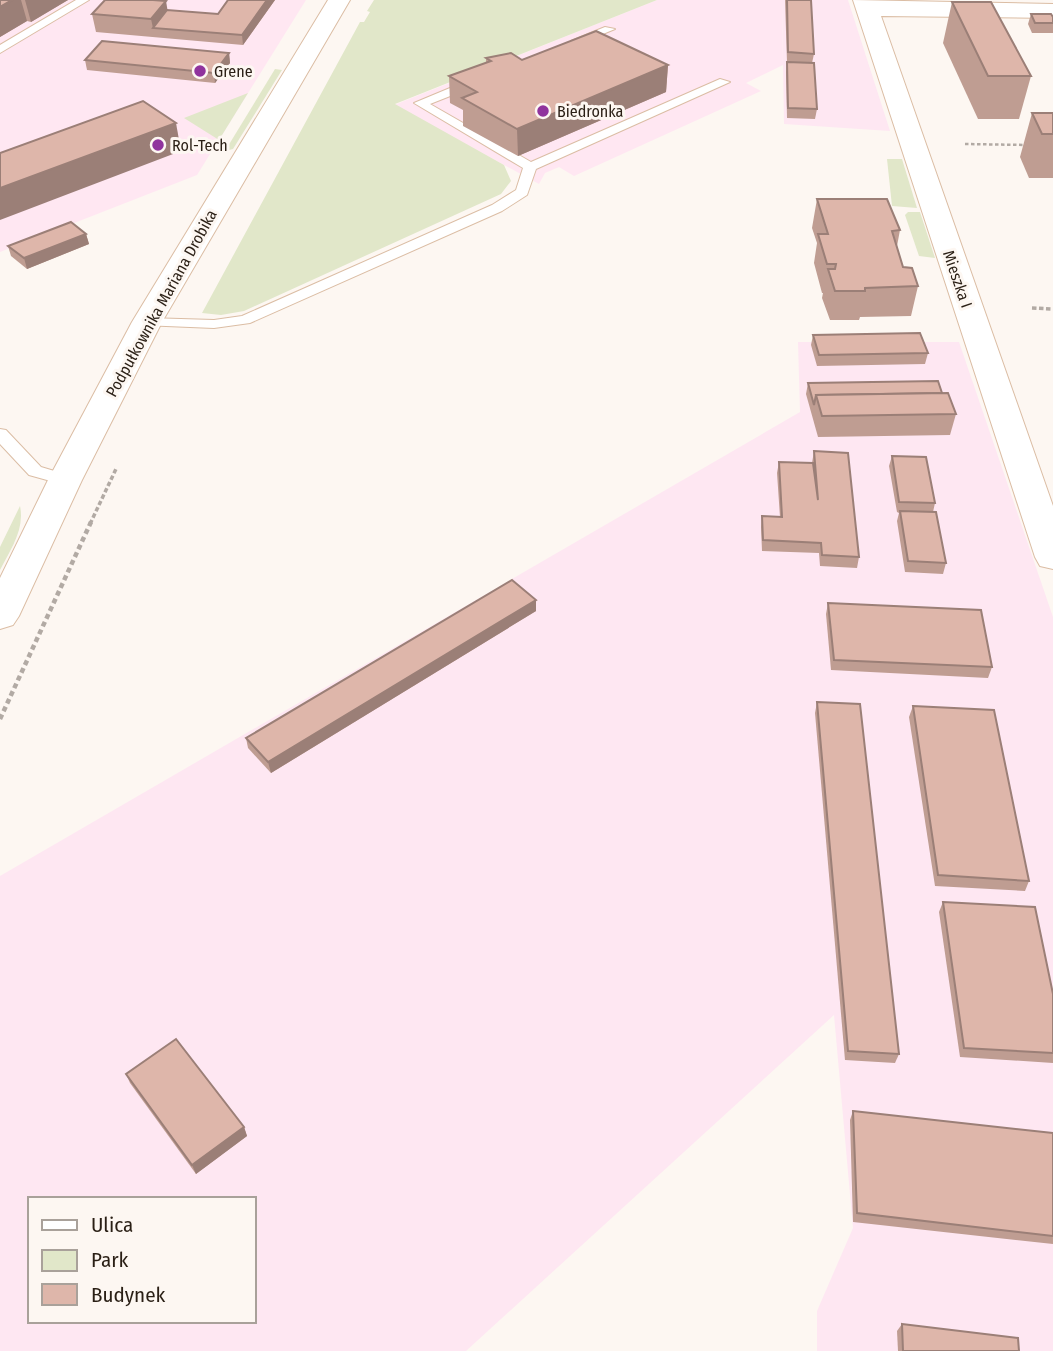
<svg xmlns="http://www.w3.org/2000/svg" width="1053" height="1351" viewBox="0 0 1053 1351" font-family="'Fira Sans Condensed',sans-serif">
  <rect width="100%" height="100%" fill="#fdf7f2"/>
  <!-- commercial -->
  <g fill="#ffe7f2">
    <polygon points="0,0 306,0 197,175 0,252"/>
    <polygon points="657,0 782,0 783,65 746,83 761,91 574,176 559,167 545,173 539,184 394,105"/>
  </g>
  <!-- industrial -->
  <g fill="#fee7f2" fill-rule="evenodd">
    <polygon points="782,0 848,0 890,131 784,124"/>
    <path d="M798 342H959L1053 617V1351H817V1311L853 1228 834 1015 466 1351H0V876L800 412ZM30 1199H254V1321H30Z"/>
  </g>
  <!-- green -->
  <g fill="#e1e7c9">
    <polygon points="374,0 657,0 395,104 504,165 511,181 501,194 244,311 221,315 202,313 360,22 364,22 370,12 367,11"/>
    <polygon points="275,69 282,70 233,149 225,151"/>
    <polygon points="248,93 219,140 184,118"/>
    <polygon points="887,159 902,159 917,208 892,206"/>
    <polygon points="908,212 920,212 935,258 919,256 905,215"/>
    <path d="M20 506C25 530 10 550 0 570V547Z"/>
  </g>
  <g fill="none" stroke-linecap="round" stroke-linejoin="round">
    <defs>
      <g id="lane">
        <polygon points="76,0 89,0 0,53 0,45"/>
        <polygon points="605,27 615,29 581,43 571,41"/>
        <polygon points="474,78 478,79 478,85 430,104 531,162 720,79 730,82 536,169 527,195 502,211 250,323 214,328 142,325 140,322 147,318 214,320 242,316 492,205 516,190 523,168 414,103"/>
        <polygon points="0,429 6,430 41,467 71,476 73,480 71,484 65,485 29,475 0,444"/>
      </g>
      <polygon id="street" points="853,0 1053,4 1053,18 881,16 1053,506 1053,569 1040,566 1035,557"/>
      <polygon id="secondary" points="328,0 350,0 162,322 82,480 19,616 13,625 0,629 0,578 48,480 132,322"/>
    </defs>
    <!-- lane casing -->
    <use href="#lane" stroke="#dbbda4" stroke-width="2"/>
    <!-- street casing -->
    <use href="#street" stroke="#dbbda4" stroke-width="2"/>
    <!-- secondary casing -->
    <use href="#secondary" stroke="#dbbda4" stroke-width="2"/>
    <!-- path-far2 -->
    <polyline stroke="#b2aaa4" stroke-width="2.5" stroke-dasharray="3.5 2.5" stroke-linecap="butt" points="965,144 1028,145"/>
    <!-- path-far1 -->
    <g stroke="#b2aaa4" stroke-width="3.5" stroke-dasharray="4.5 2.5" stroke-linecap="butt">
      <polyline points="1032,308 1053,309"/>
      <polyline points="90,524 116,469"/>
    </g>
    <!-- path -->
    <polyline stroke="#b2aaa4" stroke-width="4.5" stroke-dasharray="5 3.5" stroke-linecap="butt" points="0,719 91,522"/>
    <!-- lane -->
    <use href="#lane" fill="#fff" fill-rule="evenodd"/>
    <!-- street -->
    <use href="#street" fill="#fff" fill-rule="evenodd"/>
    <!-- secondary -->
    <use href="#secondary" fill="#fff" fill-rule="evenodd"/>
  </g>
  <!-- wall -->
  <g fill="#bf9d92">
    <polygon points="0,0 68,0 31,22 27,21 0,37"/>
    <polygon points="228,0 275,0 243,45 96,32 92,14 167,10 218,14"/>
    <polygon points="785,0 811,0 814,54 812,63 787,62"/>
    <polygon points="952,2 1031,76 1019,119 978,119 943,43"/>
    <polygon points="1031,14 1053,17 1053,33 1032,33 1028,24"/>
    <polygon points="229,53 230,63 215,83 87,70 85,60"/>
    <polygon points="486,58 668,65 666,92 518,156 463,126 463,110 450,103 449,76 486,63"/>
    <polygon points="787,62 817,109 815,119 787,118 786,72"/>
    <polygon points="1032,113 1053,113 1053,178 1029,178 1020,157"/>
    <polygon points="817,199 900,230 897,246 903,267 918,286 911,316 860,317 859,320 830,320 822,298 823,293 822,293 814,263 817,243 812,228"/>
    <polygon points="86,234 89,244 27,269 11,256 8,246"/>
    <polygon points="813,335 928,353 925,364 817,366 811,345"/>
    <polygon points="808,383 942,393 956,414 950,435 818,437 806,394"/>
    <polygon points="814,451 859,557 857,568 820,566 819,553 762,551 761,527 762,516 780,517 777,473 779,462 812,463"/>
    <polygon points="892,456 935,503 933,512 946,563 943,574 905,572 897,521 899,513 897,512 889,466"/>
    <polygon points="536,600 536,611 271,773 248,748 246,738"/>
    <polygon points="828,603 992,667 988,678 831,670 826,614"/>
    <polygon points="817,702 899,1054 895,1063 845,1060 815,713"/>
    <polygon points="913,706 1029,881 1025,891 935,886 909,717"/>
    <polygon points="943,902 1053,994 1053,1063 960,1057 939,912"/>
    <polygon points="126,1074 244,1127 247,1136 196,1174 130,1083"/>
    <polygon points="853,1111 1053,1133 1053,1244 853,1222 850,1120"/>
    <polygon points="902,1324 1019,1351 898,1351 897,1331"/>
  </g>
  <!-- shaded-wall -->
  <g fill="#9b7f77">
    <polygon points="12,0 21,0 27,21 0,37 0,7"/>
    <polygon points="25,0 68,0 31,22"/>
    <polygon points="267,0 275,0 243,45 242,35"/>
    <polygon points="166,1 169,19 153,28 151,19"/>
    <polygon points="229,53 230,63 215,83 214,73"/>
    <polygon points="668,65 666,92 518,156 517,129"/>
    <polygon points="176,123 181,151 0,220 0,188"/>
    <polygon points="86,234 89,244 27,269 24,258"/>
    <polygon points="536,600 536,611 271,773 268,762"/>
    <polygon points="244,1127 247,1136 196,1174 192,1165"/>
  </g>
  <!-- building -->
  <g fill="#deb6aa" stroke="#9b7f77" stroke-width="2">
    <polygon points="0,0 12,0 0,7"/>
    <polygon points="105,0 153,0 166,1 151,19 92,14"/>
    <polygon points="228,0 267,0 242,35 153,28 167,10 218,14"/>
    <polygon points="787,0 811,0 814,54 788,52"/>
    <polygon points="952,2 991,2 1031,76 988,76"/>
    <polygon points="1031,14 1051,14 1053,17 1053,23 1035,23"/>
    <polygon points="596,31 668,65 517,129 462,98 477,92 449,76 491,61 486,58 511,53 522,60"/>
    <polygon points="102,41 229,53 214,73 85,60"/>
    <polygon points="787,62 814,63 817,109 788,108"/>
    <polygon points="143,101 176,123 0,188 0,153"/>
    <polygon points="1032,113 1053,113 1053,134 1042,134"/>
    <polygon points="817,199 887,199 900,230 892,231 903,267 912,268 918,286 865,288 865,291 835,291 828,269 835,269 836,264 827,264 818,234 828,234"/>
    <polygon points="71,222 86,234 24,258 8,246"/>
    <polygon points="920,333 928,353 819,355 813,335"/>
    <polygon points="938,381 942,393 816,395 814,405 808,383"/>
    <polygon points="948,393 956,414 822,416 816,395"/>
    <polygon points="814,451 848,453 859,557 822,555 821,543 763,540 762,516 782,517 779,462 813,463 818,500"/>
    <polygon points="892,456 926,457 935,503 899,502"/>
    <polygon points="900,511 936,512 946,563 908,561"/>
    <polygon points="512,580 536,600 268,762 246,738"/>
    <polygon points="828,603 981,610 992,667 834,660"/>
    <polygon points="817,702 860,704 899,1054 848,1051"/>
    <polygon points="913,706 994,710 1029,881 938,875"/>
    <polygon points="943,902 1035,907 1053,994 1053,1053 964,1048"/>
    <polygon points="176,1039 244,1127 192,1165 126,1074"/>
    <polygon points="853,1111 1053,1133 1053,1236 857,1213"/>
    <polygon points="902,1324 1018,1338 1019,1351 903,1351"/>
  </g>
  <!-- markers -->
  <g fill="#90339d" stroke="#fdf7f2" stroke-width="2.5">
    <circle cx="200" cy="71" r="7"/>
    <circle cx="543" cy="111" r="7"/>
    <circle cx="158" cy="145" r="7"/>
  </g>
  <g text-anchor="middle" stroke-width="6" stroke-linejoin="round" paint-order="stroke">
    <!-- far-poi labels -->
    <g font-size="16" fill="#2a1f15" stroke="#fdf7f2" text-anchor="start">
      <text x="214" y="77">Grene</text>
      <text x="557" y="117">Biedronka</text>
      <text x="172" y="151">Rol-Tech</text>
    </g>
    <!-- far-street labels -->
    <g font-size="16" fill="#2a1f15" stroke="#fdf7f2">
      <text transform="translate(958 279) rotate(71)" y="6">Mieszka I</text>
      <text transform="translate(161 303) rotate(-61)" y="6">Podpułkownika Mariana Drobika</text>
    </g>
  </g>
  <!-- legend -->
  <rect x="28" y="1197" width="228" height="126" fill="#fdf7f2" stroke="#a9a19a" stroke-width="2"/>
  <rect x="42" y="1220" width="35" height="10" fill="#ffffff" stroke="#a9a19a" stroke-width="2"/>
  <text x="91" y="1232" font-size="21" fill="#2a1f15">Ulica</text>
  <rect x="42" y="1250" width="35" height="21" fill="#e1e7c9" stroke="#a9a19a" stroke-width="2"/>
  <text x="91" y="1267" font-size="21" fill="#2a1f15">Park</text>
  <rect x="42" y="1284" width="35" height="21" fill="#deb6aa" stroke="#a9a19a" stroke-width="2"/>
  <text x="91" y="1302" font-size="21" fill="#2a1f15">Budynek</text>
</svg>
